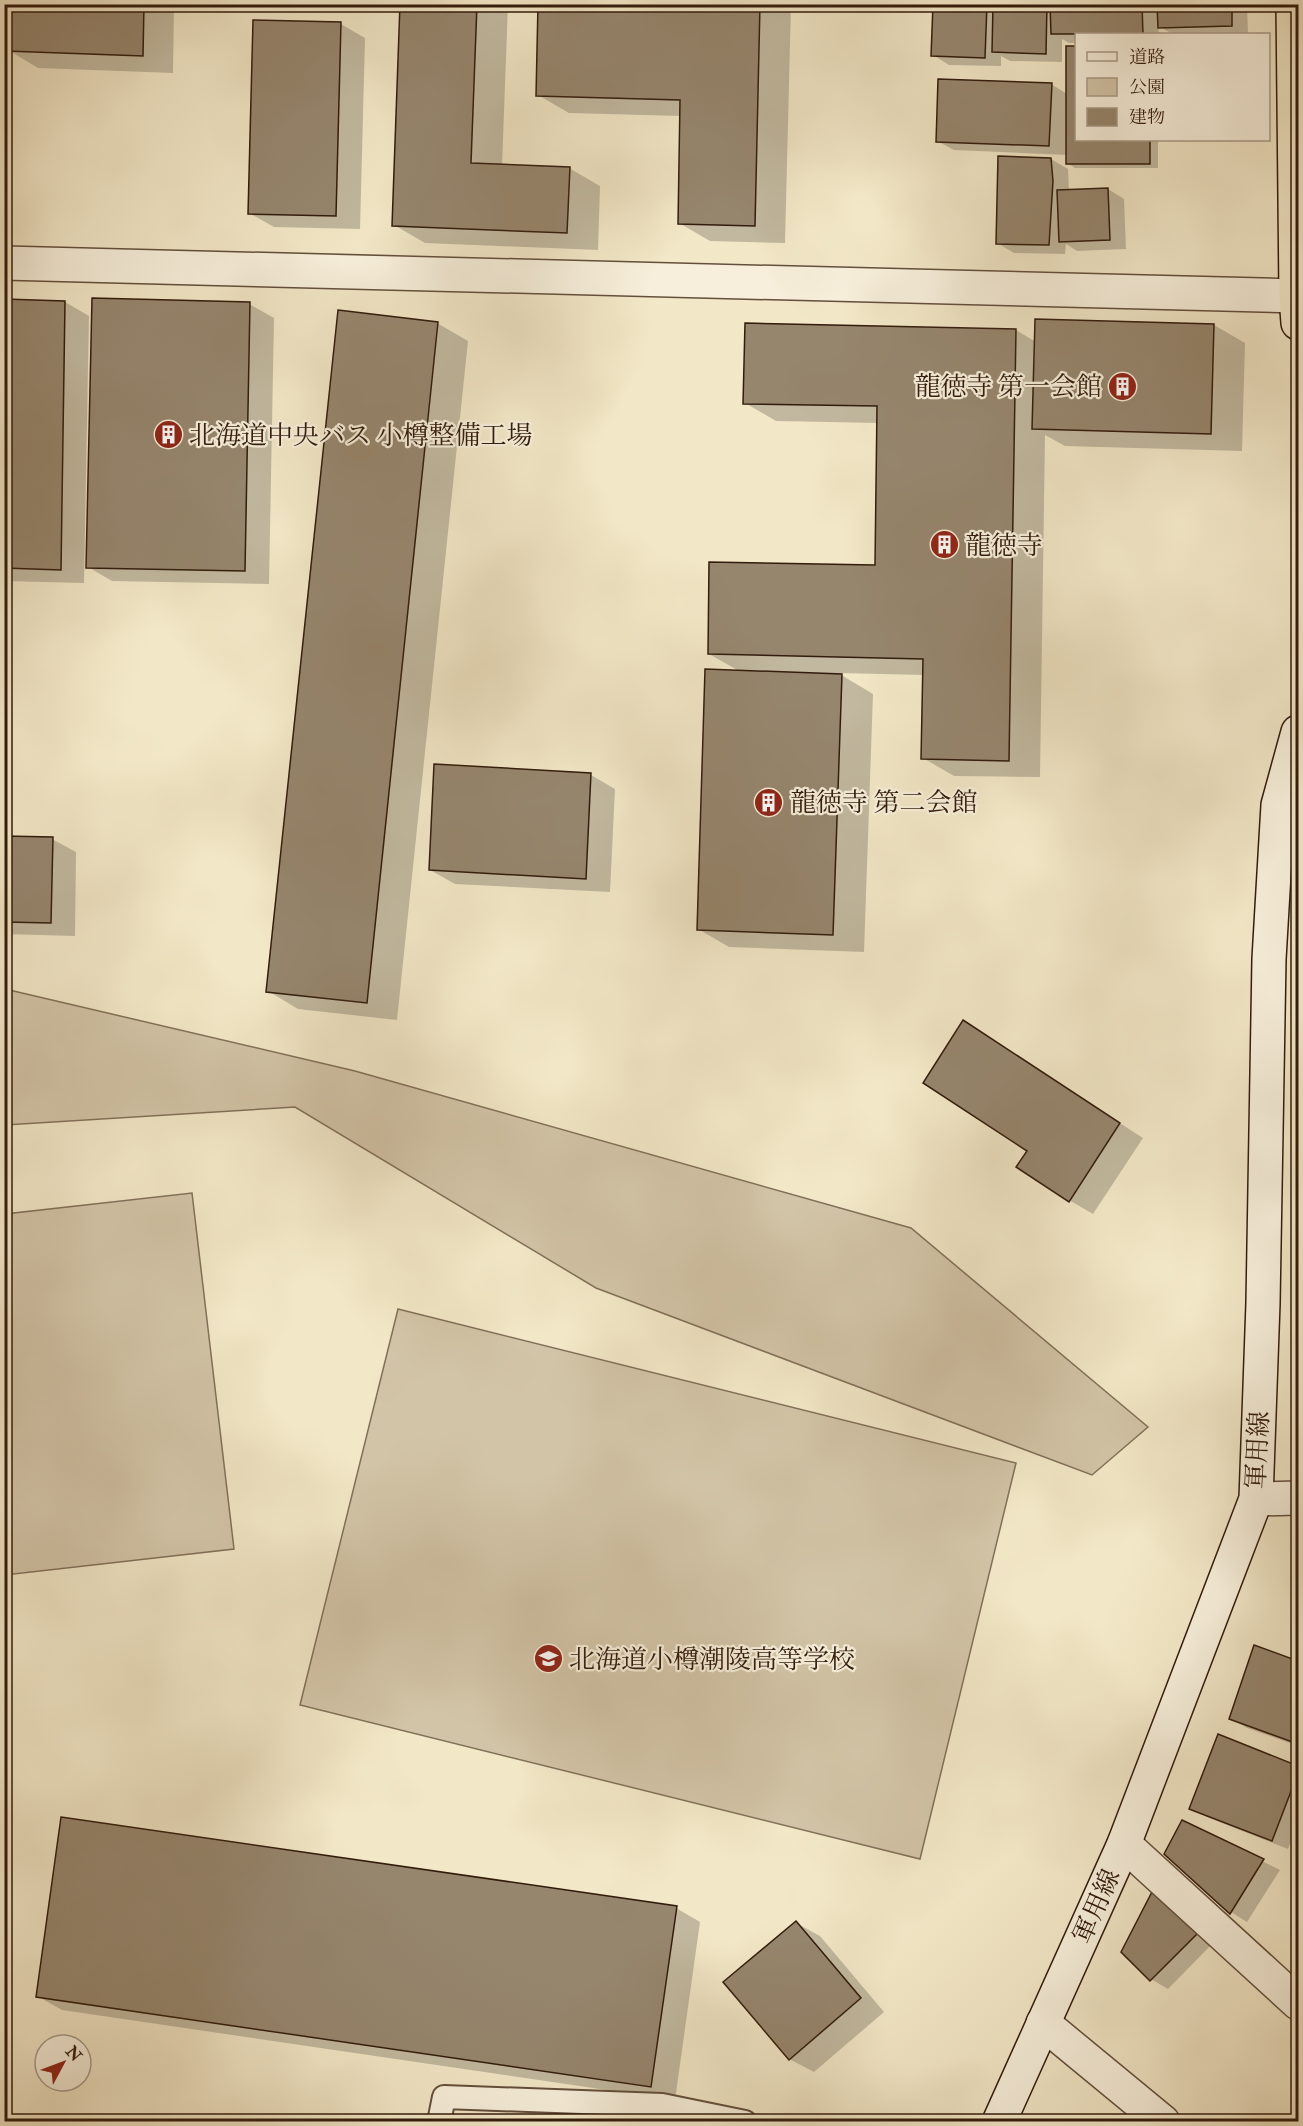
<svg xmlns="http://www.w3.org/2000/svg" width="1303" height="2126" viewBox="0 0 1303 2126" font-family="'IM FELL Double Pica','Noto Serif JP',serif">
  <rect width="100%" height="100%" fill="#f2e7c7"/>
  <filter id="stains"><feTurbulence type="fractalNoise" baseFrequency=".00333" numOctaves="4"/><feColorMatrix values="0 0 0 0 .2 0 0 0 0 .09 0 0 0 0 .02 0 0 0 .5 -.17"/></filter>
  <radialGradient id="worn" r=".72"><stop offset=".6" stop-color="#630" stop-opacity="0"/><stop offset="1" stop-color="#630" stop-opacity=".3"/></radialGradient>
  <!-- green -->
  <g fill="#d2c4a7" stroke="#82705a" stroke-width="1.5">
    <polygon points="5,989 355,1071 911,1228 1148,1427 1092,1475 596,1288 295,1107 5,1125"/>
    <polygon points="192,1193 234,1549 5,1575 5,1214"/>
    <polygon points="398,1309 1016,1463 920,1859 300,1705"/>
  </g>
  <!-- shadow -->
  <g fill="#0003">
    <polygon points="8,4 174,4 173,73 38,68 8,50 4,108 4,35 8,36"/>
    <polygon points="401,4 508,4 502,166 569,168 600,186 598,250 425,243 394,225"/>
    <polygon points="540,4 791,4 785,243 710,241 679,223 681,116 569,113 538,95"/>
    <polygon points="934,4 1247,4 1248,34 1173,34 1158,26 1159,34 1076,34 1076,43 1069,43 1062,39 1062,62 1010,61 1001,56 1001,66 949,65 933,55"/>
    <polygon points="254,21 341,24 365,38 360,229 274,227 249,213"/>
    <polygon points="1067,47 1076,47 1076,140 1158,140 1158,168 1075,168 1067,163 1067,155 954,150 937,141 1051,84 1067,94"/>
    <polygon points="1051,159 1068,169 1069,191 1108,189 1124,199 1126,249 1077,251 1066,244 1065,254 1014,253 997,243"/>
    <polygon points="4,301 65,302 89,316 84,583 4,581"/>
    <polygon points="249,304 274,318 269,584 112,581 88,567"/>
    <polygon points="1037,320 1214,325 1245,343 1242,451 1065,446 1045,435 1040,777 954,776 923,758 924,675 838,673 873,694 864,952 729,947 698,929 741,672 709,654 876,567 878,423 776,421 745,403 1016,330 1036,342"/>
    <polygon points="437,323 468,341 397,1020 298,1009 268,991"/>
    <polygon points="436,766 591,775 615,789 610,892 455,884 430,870"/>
    <polygon points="4,837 52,839 76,852 75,936 4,934"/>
    <polygon points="964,1022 1143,1138 1093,1214 1069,1200 1029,1150"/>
    <polygon points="1255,1647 1298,1662 1298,1746 1247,1728 1230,1718"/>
    <polygon points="1219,1736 1298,1767 1298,1824 1288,1849 1207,1817 1191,1808"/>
    <polygon points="1183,1822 1280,1870 1247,1922 1231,1912"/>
    <polygon points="1171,1899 1214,1942 1168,1989 1151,1979"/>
    <polygon points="676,1908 700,1922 675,2100 62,2010 37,1996"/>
    <polygon points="796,1923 820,1936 884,2012 814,2072 789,2059"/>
  </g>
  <!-- building -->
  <g fill="#96866e" stroke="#331c0d" stroke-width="1.5">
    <polygon points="6,4 144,4 143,56 6,51"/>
    <polygon points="400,4 477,4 471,163 570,167 567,233 392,226"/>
    <polygon points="538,4 760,4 755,226 678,224 680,100 536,96"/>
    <polygon points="933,4 987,4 985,58 931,56"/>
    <polygon points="993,4 1047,4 1046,54 992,52"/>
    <polygon points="1050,4 1142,4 1143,34 1051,34"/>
    <polygon points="1157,4 1232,4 1232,26 1158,28"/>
    <polygon points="253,20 341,22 336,216 248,214"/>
    <polygon points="1066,46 1076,46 1076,140 1150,140 1150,164 1066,164"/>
    <polygon points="938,79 1052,83 1049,146 936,142"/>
    <polygon points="998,156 1051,158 1053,181 1049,245 996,244"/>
    <polygon points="1108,188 1110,240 1059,242 1057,190"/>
    <polygon points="92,298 250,302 245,571 86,568"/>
    <polygon points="4,299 65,301 61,570 4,568"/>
    <polygon points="338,310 438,322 367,1003 266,992"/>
    <polygon points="1035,319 1214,324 1211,434 1032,429"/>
    <polygon points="745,323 1016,329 1009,761 921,759 923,659 708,654 709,562 875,565 877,406 743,404"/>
    <polygon points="705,669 842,674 833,935 697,930"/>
    <polygon points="434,764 591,773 586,879 429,870"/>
    <polygon points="4,836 53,837 51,923 4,922"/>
    <polygon points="963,1020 1120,1123 1069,1202 1016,1167 1027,1151 923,1083"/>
    <polygon points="1254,1645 1298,1661 1298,1744 1229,1719"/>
    <polygon points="1218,1734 1298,1766 1298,1773 1272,1841 1189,1809"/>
    <polygon points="61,1817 677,1906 651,2087 36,1997"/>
    <polygon points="1182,1820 1264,1859 1230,1914 1164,1854"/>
    <polygon points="1154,1888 1199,1932 1150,1981 1121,1952"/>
    <polygon points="796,1921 861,1998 789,2060 723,1982"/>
    <polygon points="1298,1961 1298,1973 1292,1967"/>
  </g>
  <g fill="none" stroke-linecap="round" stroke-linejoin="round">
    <defs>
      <polyline id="lane" points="439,2122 444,2097 662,2105 745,2122"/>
      <g id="street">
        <polyline points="4,263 1298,296"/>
        <polyline points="1256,1499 1298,1498"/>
        <polyline points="1124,1844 1298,2003"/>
        <polyline points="1043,2023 1163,2122"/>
      </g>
      <polyline id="secondary" points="999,2122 1124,1844 1256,1499 1263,1303 1269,959 1278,805 1298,732"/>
      <polyline id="highway" points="1293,4 1296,296 1298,323"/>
    </defs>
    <!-- lane casing -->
    <use href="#lane" stroke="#634f3c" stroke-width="26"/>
    <!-- street casing -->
    <use href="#street" stroke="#634f3c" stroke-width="36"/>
    <!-- secondary casing -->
    <use href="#secondary" stroke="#331c0d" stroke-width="36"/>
    <!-- highway casing -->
    <use href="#highway" stroke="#331c0d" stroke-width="36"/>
    <!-- lane -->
    <use href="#lane" stroke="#f7efdb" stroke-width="22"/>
    <!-- street -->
    <use href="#street" stroke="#f7efdb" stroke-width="33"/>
    <!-- secondary -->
    <use href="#secondary" stroke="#f7efdb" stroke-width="33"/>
    <!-- highway -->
    <use href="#highway" stroke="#f2e7c7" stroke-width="33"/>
  </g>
  <!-- icons -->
  <defs>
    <symbol id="building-disc" viewBox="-11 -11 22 22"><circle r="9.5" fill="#8f2418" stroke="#f7efdb"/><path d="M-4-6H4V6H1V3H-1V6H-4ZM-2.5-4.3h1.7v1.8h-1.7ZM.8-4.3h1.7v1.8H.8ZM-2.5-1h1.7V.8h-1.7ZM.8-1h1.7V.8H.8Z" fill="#fff"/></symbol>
    <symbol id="school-disc" viewBox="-11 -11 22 22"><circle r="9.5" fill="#8f2418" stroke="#f7efdb"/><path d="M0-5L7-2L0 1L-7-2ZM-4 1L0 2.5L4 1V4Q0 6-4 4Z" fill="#fff"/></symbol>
  </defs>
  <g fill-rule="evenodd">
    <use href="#building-disc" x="1106" y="370" width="33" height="33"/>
    <use href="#building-disc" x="152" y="418" width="33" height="33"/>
    <use href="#building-disc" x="928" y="528" width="33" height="33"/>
    <use href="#building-disc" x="752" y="786" width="33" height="33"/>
    <use href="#school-disc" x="532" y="1642" width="33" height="33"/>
  </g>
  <g text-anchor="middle" stroke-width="4.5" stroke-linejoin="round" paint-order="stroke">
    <!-- poi labels -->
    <g font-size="26" fill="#331c0d" stroke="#f7efdb" text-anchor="start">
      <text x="1102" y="395" text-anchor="end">龍徳寺 第一会館</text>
      <text x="189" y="444">北海道中央バス 小樽整備工場</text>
      <text x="965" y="554">龍徳寺</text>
      <text x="790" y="811">龍徳寺 第二会館</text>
      <text x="569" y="1668">北海道小樽潮陵高等学校</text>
    </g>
    <!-- street labels -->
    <g font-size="26" fill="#331c0d" stroke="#f7efdb">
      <text transform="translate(1257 1450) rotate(-87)" y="9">軍用線</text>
      <text transform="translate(1096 1906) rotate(-66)" y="9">軍用線</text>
    </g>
  </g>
  <!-- margin -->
  <rect width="1303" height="2126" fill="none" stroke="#f2e7c7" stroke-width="24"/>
  <rect x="6" y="6" width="1291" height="2114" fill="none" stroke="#331c0d" stroke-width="3"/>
  <rect x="12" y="12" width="1279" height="2102" fill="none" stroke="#331c0d" stroke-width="1.5"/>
  <!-- legend -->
  <rect x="1075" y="33" width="195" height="108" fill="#f7efdb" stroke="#a99b89" stroke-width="1.5"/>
  <rect x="1087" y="52" width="30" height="9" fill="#f7efdb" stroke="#a99b89" stroke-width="1.5"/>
  <text x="1129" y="63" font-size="18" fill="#331c0d">道路</text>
  <rect x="1087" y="78" width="30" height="18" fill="#d2c4a7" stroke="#a99b89" stroke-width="1.5"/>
  <text x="1129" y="93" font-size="18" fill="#331c0d">公園</text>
  <rect x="1087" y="108" width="30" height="18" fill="#96866e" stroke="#a99b89" stroke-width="1.5"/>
  <text x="1129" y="123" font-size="18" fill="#331c0d">建物</text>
  <!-- north arrow -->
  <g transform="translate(63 2063) rotate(49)"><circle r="28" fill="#f7efdb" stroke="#a99b89" stroke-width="1.5"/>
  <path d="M0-4.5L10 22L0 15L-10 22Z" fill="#8f2418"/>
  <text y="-9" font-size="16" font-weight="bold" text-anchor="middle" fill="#331c0d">N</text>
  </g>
  <rect width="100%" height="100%" filter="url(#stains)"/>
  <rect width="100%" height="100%" fill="url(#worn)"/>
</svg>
